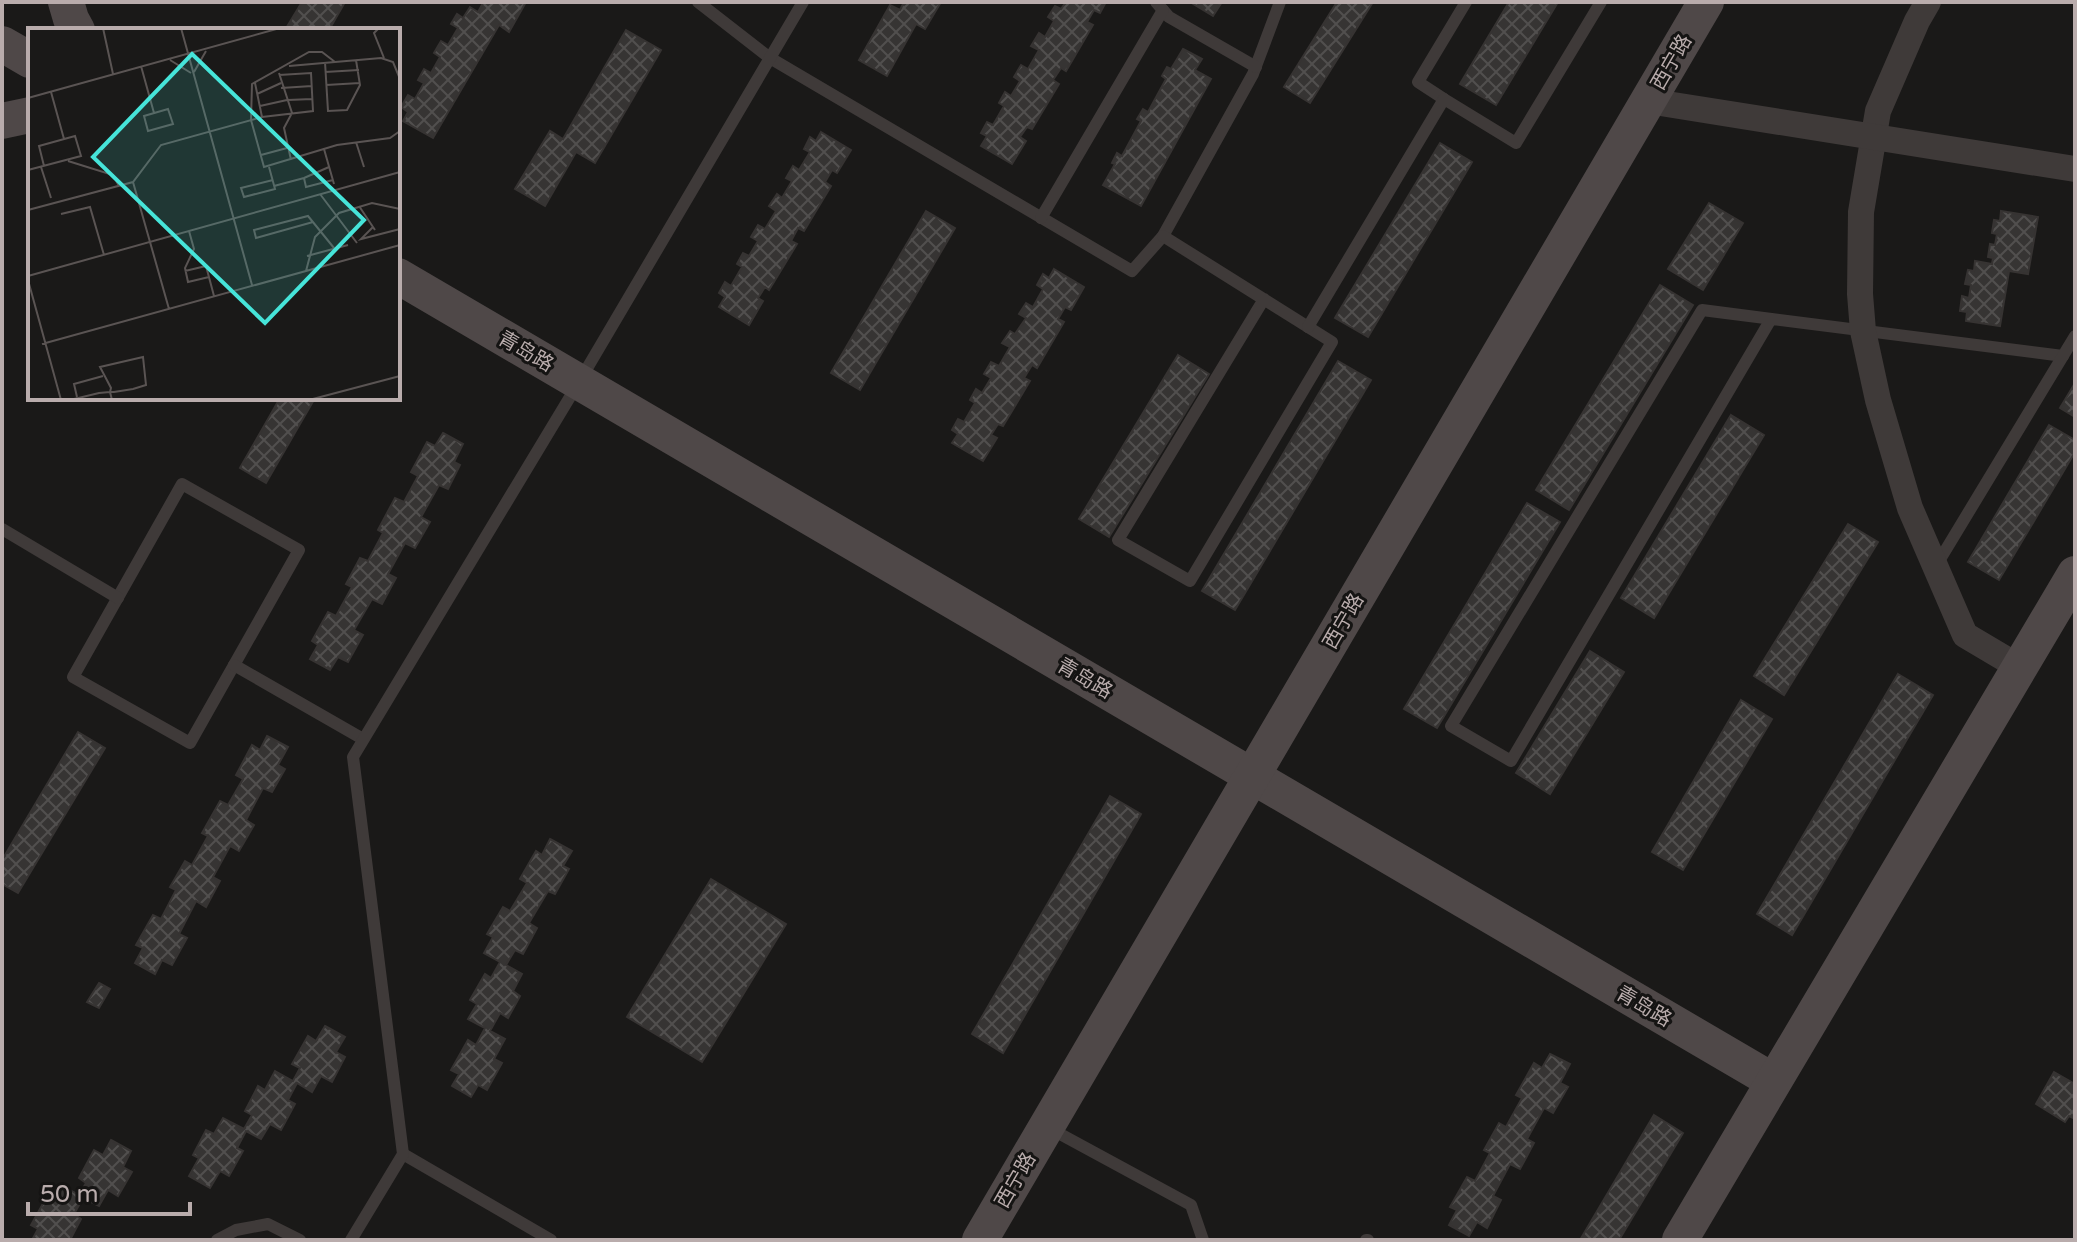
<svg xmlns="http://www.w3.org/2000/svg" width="2077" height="1242" viewBox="0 0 2077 1242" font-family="'Varela Round','Noto Sans SC',sans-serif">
  <defs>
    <pattern id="building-cross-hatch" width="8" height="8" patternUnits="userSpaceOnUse" patternTransform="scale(2)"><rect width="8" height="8" fill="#363433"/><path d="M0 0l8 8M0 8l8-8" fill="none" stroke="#514f4e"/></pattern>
  </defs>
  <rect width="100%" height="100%" fill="#1a1918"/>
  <!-- building -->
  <g fill="url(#building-cross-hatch)" stroke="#363332" stroke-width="2">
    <polygon points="302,2 345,2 329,30 285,30"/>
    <polygon points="481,2 526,2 509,32 499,25 433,138 403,121 408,112 401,107 408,95 415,99 424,83 418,80 424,69 431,73 440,57 434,53 441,41 448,45 458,28 451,24 457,14 463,18 470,7 478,12 483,3"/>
    <polygon points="904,2 941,2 925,29 916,24 887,76 859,60 890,5 900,10"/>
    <polygon points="1066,2 1106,2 1100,13 1094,10 1087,22 1093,25 1066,71 1061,68 1053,80 1059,84 1032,129 1027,127 1020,137 1026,141 1012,164 981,146 987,136 981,133 987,122 993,125 1004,106 999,103 1005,92 1011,96 1020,81 1014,77 1021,65 1028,69 1039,50 1031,46 1039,33 1045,37 1054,21 1048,17 1055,6 1061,9"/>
    <polygon points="1190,2 1222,2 1213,16"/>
    <polygon points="1337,2 1373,2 1310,103 1284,87"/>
    <polygon points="1509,2 1558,2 1496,105 1460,84"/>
    <polygon points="626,30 661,50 595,163 576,152 545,206 515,189 550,131 563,139"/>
    <polygon points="1183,49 1202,59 1195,70 1211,79 1141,206 1103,185 1115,164 1112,163 1117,153 1122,156 1141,121 1137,119 1143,109 1148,112 1166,79 1162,76 1167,67 1171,69"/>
    <polygon points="821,132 851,150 837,173 832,170 825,182 831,186 804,231 798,228 791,241 797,244 769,290 765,287 758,298 763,301 749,325 719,307 725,297 719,293 725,282 731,286 742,267 737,264 743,253 749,256 758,241 751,237 758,225 765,229 776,211 769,206 777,194 782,198 792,181 786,178 793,166 799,170 810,152 804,149 810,137 816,141"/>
    <polygon points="1440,143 1472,162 1368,337 1335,318"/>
    <polygon points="1709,203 1743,223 1703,290 1668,269"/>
    <polygon points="926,211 955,228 860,390 831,373"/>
    <polygon points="2001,211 2038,217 2028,274 2009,271 2000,326 1966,321 1967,312 1960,311 1962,296 1969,298 1971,285 1965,284 1968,270 1974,271 1975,261 1992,264 1993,258 1988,257 1990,244 1995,245 1997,234 1992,233 1994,220 2000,221"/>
    <polygon points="1054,269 1084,287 1071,310 1065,307 1058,319 1064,322 1037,368 1032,365 1024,378 1030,381 1003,426 998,424 991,435 997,438 983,461 952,443 958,434 952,430 958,419 964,422 975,403 970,400 976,389 982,393 991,378 984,374 991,362 999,366 1010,347 1002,343 1010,331 1015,334 1026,318 1019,314 1026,303 1033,307 1043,289 1037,285 1043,274 1049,278"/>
    <polygon points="1660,285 1693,305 1569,510 1536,490"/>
    <polygon points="1178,355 1209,374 1109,537 1079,519"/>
    <polygon points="1338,361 1371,380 1235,610 1202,591"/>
    <polygon points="2075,383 2075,417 2060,408"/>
    <polygon points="280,398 315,398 266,483 240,468"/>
    <polygon points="1731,415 1764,435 1654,618 1621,598"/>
    <polygon points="2049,425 2075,440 2075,452 1999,580 1968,562"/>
    <polygon points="443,433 463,444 454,462 460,465 448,489 439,485 421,517 430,522 415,548 405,543 388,574 396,578 382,604 372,599 354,630 363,635 348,662 338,657 330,670 310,659 318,645 312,641 328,612 336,616 352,587 346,584 360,558 368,561 383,533 378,530 395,498 404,502 418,476 411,472 427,442 435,446"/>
    <polygon points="1527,503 1560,522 1437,728 1404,709"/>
    <polygon points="1848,524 1878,542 1784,695 1754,676"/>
    <polygon points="1590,651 1624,672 1550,794 1516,773"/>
    <polygon points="1898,674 1933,695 1792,935 1757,914"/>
    <polygon points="1741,700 1772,719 1683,870 1652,852"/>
    <polygon points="78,732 105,748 18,893 2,884 2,860"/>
    <polygon points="267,736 288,747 278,765 285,769 272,792 263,788 246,820 254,825 239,851 230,846 213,877 220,881 206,907 196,901 179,934 187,938 172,965 162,960 155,974 135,963 143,948 136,945 153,915 161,919 176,890 170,887 185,861 192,865 208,836 202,833 220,801 228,805 243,779 236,775 252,745 260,750"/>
    <polygon points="1110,796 1141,814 1003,1053 972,1034"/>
    <polygon points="550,839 572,851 563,866 569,869 555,894 548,891 529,923 537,928 523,954 515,950 506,965 522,974 513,991 520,996 508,1018 500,1013 490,1031 505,1039 494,1059 502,1063 487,1090 478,1085 471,1097 452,1086 459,1074 451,1070 468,1040 476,1045 485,1028 468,1019 477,1004 470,1000 485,974 491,978 500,962 484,953 493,937 487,934 503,907 510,911 527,883 520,879 536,851 542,855"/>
    <polygon points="711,879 786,924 702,1062 627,1017"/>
    <polygon points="99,983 110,989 99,1008 87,1002"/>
    <polygon points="325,1026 345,1037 336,1052 345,1057 332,1082 321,1076 312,1092 297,1083 288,1100 295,1104 281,1130 270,1124 261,1139 246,1131 237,1148 243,1151 229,1176 220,1171 210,1188 189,1176 199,1158 193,1155 206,1130 214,1134 223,1118 244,1129 252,1115 245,1111 258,1086 265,1090 275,1071 293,1081 300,1068 292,1064 308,1036 316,1041"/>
    <polygon points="1550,1054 1570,1064 1560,1083 1568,1087 1553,1113 1544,1108 1527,1139 1534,1143 1520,1169 1510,1164 1493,1196 1501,1200 1487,1228 1477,1222 1469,1236 1449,1225 1457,1210 1450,1207 1467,1177 1475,1181 1490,1153 1484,1150 1499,1123 1506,1127 1522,1098 1516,1095 1534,1063 1542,1068"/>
    <polygon points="2054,1072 2075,1084 2075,1119 2069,1116 2065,1122 2036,1104"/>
    <polygon points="1654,1115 1683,1133 1619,1240 1580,1240"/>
    <polygon points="111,1140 131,1151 123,1167 132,1172 118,1196 108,1190 99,1206 83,1198 74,1214 81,1219 70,1240 56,1238 55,1240 32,1240 38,1229 31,1225 45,1200 51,1204 61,1185 79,1195 86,1183 79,1178 94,1150 103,1155"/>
  </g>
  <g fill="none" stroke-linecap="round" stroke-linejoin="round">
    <!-- lane -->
    <g stroke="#3f3a39" stroke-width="12">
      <polyline points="698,2 770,58 1132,271 1163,236 1253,74 1280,2"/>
      <polyline points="1156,2 1169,17 1256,67"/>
      <polyline points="1444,99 1418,82 1466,2"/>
      <polyline points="1041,218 1163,10"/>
      <polyline points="1163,236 1332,342 1190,581 1118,540 1264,299"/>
      <polyline points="1771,319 1511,761 1451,726 1702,310 2063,356"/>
      <polyline points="1308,327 1444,99 1516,143 1601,2"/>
      <polygon points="182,484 299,550 190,743 73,677"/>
      <polyline points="2,529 118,598"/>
      <polyline points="1936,566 2075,336"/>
      <polyline points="234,665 363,739"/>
      <polyline points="1049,1128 1191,1205 1203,1240"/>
      <polyline points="403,1154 551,1240"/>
      <polyline points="217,1240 236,1230 268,1224 300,1240"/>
      <polyline points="351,1240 403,1154 353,757 579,382 803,2"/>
      <polyline points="1366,1240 1368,1240"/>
    </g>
    <!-- street -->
    <g stroke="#3f3a39" stroke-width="26">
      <polyline points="1928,2 1917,21 1878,111 1861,212 1860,294 1863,331 1878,400 1910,508 1965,635 2019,667"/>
      <polyline points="1648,101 2075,169"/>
    </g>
    <!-- secondary -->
    <g stroke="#4f4848" stroke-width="36">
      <polyline points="66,2 71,19 77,30"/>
      <polyline points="2,44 30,60"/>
      <polyline points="2,121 30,115"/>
      <polyline points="398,276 1773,1081"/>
      <polyline points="980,1240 1706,2"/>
      <polyline points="1680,1240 2075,574"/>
    </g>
  </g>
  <g text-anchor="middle" stroke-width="6" stroke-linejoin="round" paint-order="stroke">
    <!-- street labels -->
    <g font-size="20" fill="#b9acac" stroke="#151413">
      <text transform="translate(1671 62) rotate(-60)" y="7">西宁路</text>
      <text transform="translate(526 351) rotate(30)" y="7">青岛路</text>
      <text transform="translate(1343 621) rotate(-60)" y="7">西宁路</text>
      <text transform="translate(1085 678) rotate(30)" y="7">青岛路</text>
      <text transform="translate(1644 1006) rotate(30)" y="7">青岛路</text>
      <text transform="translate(1015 1180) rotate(-60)" y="7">西宁路</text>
    </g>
  </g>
  <!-- overview -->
  <g transform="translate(28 28)">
    <rect width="372" height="372" fill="#1a1918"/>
    <path fill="none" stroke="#5a5453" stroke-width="2" d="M75 0 85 46M153 0 224 257M351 0 346 5 356 30M142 32 163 45M297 34 300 83 319 82 332 57 328 32M307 34 294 24H281L224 56 223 92 236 139 309 117 362 110 372 103M113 38 126 85M261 38 353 30 365 34 372 51M166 44 178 23M297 44 331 42M251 45 264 85 256 100 263 132M227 55 234 89M298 57 332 55M253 60 284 58M23 64 36 111M229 66 253 55M0 70 252 0M260 72 284 71M232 78 259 72M140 81 145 96 120 103 116 88ZM328 114 336 139M296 121 306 156M233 127 259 120M40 133 85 147 91 158M13 139 23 170M241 139 247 161 216 169 213 160 245 152M0 142 53 128 47 108 11 118 16 138M276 150 301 139M105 154 141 281M246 158 276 150 278 159 305 152M292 166 329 215M331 178 347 202M0 182 105 154 133 117 234 89 285 83 283 45 251 47M33 186 62 179 76 227M285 194 228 210 226 202 280 188 306 220M345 199 333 211 372 201M161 203 166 221 157 240 160 254 181 249M279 228 320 217M157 243 178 238 186 268M278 243 287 209 311 185 344 175 372 181M0 248 372 144M0 252 33 372M14 316 372 217M49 369 46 356 75 348M42 372 71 365 82 364H86L105 361 118 357 115 329 72 339 83 360 82 364 84 372M281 372 372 348"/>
    <path fill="#46e4d9" fill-opacity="0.15" stroke="#46e4d9" stroke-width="4" d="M164 26 336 192 237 295 65 129Z"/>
    <rect width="372" height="372" fill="none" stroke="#b9acac" stroke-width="4"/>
  </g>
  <!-- border -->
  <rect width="2077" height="1242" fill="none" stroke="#b9acac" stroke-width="8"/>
  <!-- scale -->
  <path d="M28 1202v12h162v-12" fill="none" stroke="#b9acac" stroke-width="4"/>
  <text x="40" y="1202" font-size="24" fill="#b9acac" stroke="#151413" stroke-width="6" paint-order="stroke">50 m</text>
</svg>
